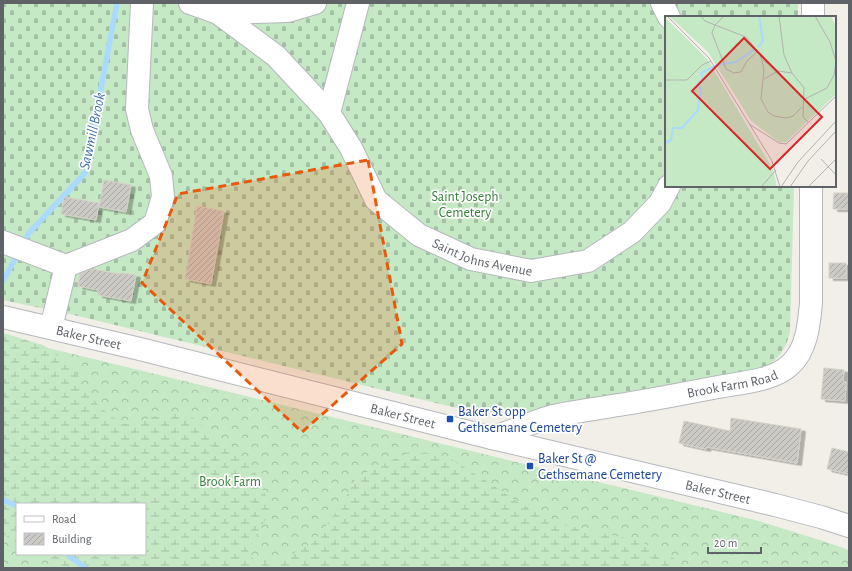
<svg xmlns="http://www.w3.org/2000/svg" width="852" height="571" viewBox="0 0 852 571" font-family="'Alegreya Sans',sans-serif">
  <defs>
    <pattern id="forest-crowns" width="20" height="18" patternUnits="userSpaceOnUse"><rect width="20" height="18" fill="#c5e8c5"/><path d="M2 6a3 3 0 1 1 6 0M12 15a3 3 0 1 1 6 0" fill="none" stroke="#a3c0a4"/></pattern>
    <pattern id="wetland-marsh" width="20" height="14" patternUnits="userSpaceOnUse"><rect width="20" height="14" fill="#c5e8c5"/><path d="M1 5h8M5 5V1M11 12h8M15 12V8" fill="none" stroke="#a3c0a4"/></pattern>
    <pattern id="cemetery-stones" width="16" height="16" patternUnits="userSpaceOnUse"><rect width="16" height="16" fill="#c5e8c5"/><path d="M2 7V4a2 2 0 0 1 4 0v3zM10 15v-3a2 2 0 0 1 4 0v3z" fill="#a3c0a4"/></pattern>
    <pattern id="building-hatch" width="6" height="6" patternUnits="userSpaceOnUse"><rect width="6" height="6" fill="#cccac5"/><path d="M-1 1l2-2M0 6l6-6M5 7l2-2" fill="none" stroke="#a9a8a4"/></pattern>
    <filter id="shadow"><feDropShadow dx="4.5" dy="2.5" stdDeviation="0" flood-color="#0004"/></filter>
  </defs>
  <rect width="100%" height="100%" fill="#f1efe8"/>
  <!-- forest -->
  <path fill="url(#forest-crowns)" fill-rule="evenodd" d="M3 337 759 521 823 541 849 550V568H3ZM17 504H145V554H17Z"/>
  <!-- wetland -->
  <polygon fill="url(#wetland-marsh)" points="3,333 43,345 72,366 90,395 101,408 114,418 126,424 138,422 168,412 181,413 193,418 221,441 242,457 255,473 263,490 272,510 258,531 248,551 251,557 257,561 278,561 313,543 343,503 356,477 411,451 446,456 488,482 527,508 560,524 640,541 677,560 684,568 61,568 34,554 145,554 145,504 17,504 17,543 3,534"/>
  <!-- cemetery -->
  <path fill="url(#cemetery-stones)" d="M3 3H798V17H666V186H794L790 332C786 349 779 358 765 368L635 396 532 411 514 413 484 412 466 410 440 404 74 315 3 300Z"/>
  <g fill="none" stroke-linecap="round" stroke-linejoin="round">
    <!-- stream -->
    <g stroke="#aadaff" stroke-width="5.5">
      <polyline points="23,244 29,233 85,173 117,3"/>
      <polyline points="3,281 19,252"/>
      <polyline points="3,500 17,506"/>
      <polyline points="68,554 70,557 86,568"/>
    </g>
  </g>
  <!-- building -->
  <g fill="url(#building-hatch)" stroke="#d6d1c6" filter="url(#shadow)">
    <polygon points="104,180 131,185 126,212 99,207"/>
    <polygon points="834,193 849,193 849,209 833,209"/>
    <polygon points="64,197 99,203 96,220 61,214"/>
    <polygon points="197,206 224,211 211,284 185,279"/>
    <rect x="829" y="263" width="17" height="15"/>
    <polygon points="92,269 120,274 121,273 136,275 131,301 98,295 98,290 78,286 80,274"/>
    <polygon points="824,368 844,370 843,381 846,382 845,401 821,399"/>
    <polygon points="731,418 801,429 797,463 707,447 706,449 679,443 684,421 730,431"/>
    <polygon points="832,448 849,452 849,474 827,469"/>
  </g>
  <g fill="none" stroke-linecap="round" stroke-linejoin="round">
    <defs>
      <g id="minor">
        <path id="s1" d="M190 3 218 13 276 56 329 113 351 148 376 200 419 235 471 259 531 271 588 261 632 232 660 203 669 186"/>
        <polyline points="662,3 669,17"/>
        <polyline points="218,13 288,11 315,3"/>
        <polyline points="813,17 813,3"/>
        <polyline points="329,113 358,3"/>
        <polyline points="3,242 66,266 132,240 155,223 163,197 161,176 142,130 137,109 142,3"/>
        <path id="s2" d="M3 317 140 349 492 438 775 505 821 517 849 526"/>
        <polyline points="51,328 66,266"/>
        <path id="s3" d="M492 438 543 419 553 416C577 411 601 408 625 404 656 399 687 393 718 387 740 383 773 381 790 365 807 350 809 324 811 303V186"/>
      </g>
    </defs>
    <!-- minor casing -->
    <use href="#minor" stroke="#b5b8bc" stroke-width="24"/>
    <!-- minor -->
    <use href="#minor" stroke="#fff" stroke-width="22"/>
  </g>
  <!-- marked area -->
  <path fill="#e8590c" fill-opacity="0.2" stroke="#e8590c" stroke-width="3" stroke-dasharray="8 5" stroke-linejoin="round" d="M368 160 402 344 302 432 142 283 178 194Z"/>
  <!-- markers -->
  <g fill="#1a4fb4" stroke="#fff" stroke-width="1.5">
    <rect x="446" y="415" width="8" height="8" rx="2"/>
    <rect x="526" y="462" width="8" height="8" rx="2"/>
  </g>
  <g text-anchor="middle" stroke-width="3.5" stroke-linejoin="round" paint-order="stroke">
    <!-- park labels -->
    <g font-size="14" fill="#348238" stroke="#fff">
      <text x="465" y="201">Saint Joseph<tspan x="465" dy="16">Cemetery</tspan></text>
      <text x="230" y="486">Brook Farm</text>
    </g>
    <!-- street labels -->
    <g font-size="14" fill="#5f6368" stroke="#fff">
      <text dy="5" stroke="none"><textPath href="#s1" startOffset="402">Saint Johns Avenue</textPath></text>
      <text dy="5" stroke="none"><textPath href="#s2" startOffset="88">Baker Street</textPath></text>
      <text dy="5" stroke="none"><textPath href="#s3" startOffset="247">Brook Farm Road</textPath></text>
      <text dy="5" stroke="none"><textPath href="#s2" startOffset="412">Baker Street</textPath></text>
      <text dy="5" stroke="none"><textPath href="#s2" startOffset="736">Baker Street</textPath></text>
    </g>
    <!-- transit labels -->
    <g font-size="14" fill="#164399" stroke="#fff" text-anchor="start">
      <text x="458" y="416">Baker St opp<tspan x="458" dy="16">Gethsemane Cemetery</tspan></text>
      <text x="538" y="463">Baker St @<tspan x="538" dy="16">Gethsemane Cemetery</tspan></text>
    </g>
    <!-- water labels -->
    <g font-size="15" font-style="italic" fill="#4174aa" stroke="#fff">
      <text transform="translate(92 131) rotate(-78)" y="5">Sawmill Brook</text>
    </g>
  </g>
  <!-- overview -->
  <g transform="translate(665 16)">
    <rect width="171" height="171" fill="#f1efe8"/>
    <path d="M19 20 43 44 105 148 108 154 93 171H0V35Z" fill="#c5e8c5"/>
    <path d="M45 48 51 58 52 73 58 79V92L51 98 58 101 68 99 78 105 90 136V146L97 155 96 159 88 166 76 145 66 146 57 140 39 152 50 171H0V90L6 91 10 85 18 82 24 84 23 94 34 91 29 65 36 52Z" fill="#c5e8c5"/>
    <path d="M4 0H166L171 11V78L121 126H114L86 105 43 36ZM0 2 19 20 0 35ZM108 154 112 171H93Z" fill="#c5e8c5"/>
    <path fill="none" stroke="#aadaff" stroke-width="2" d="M93 31 98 25 94 0M0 127 6 124 8 112H17L33 94 36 74 33 67 38 63 36 57 52 49 71 46 90 33"/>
    <path fill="none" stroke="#b3b3b1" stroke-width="1" d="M2 0 44 42 107 145 115 171M36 0 40 5 81 21 95 38 99 53 96 83 103 96 109 100 121 102 128 100 137 91M59 0 50 9 47 17 61 53 69 57 76 56 82 45 93 35M114 0 119 39 127 57 139 72 138 101 144 107M150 0 165 26 171 45M98 44 113 55M99 63 113 55 127 57M0 64H22L37 49 46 45M140 83 162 72 169 59 171 45M84 108 114 127 121 128 171 80M156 143 171 159M96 171 111 154M116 171 133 146 171 105M125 171 143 145 171 115M143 171 171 143"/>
    <path fill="#d62828" fill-opacity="0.15" stroke="#d62828" stroke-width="2" d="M79 22 157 101 105 153 27 75Z"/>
    <rect width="171" height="171" fill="none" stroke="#5f6368" stroke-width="2"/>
  </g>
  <!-- border -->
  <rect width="852" height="571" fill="none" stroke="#5f6368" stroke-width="8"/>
  <!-- legend -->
  <rect x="16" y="503" width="130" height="52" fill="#ffffff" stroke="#bfc1c3"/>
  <rect x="24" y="516" width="20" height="6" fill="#ffffff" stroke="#bfc1c3"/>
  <text x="52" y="523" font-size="12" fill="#5f6368">Road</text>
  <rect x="24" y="533" width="20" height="12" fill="url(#building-hatch)" stroke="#bfc1c3"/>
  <text x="52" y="543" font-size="12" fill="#5f6368">Building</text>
  <!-- scale -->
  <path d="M708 547v6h53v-6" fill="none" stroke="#5f6368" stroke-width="2"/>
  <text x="714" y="547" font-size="12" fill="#5f6368" stroke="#ffffff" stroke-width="3" paint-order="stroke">20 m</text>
</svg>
